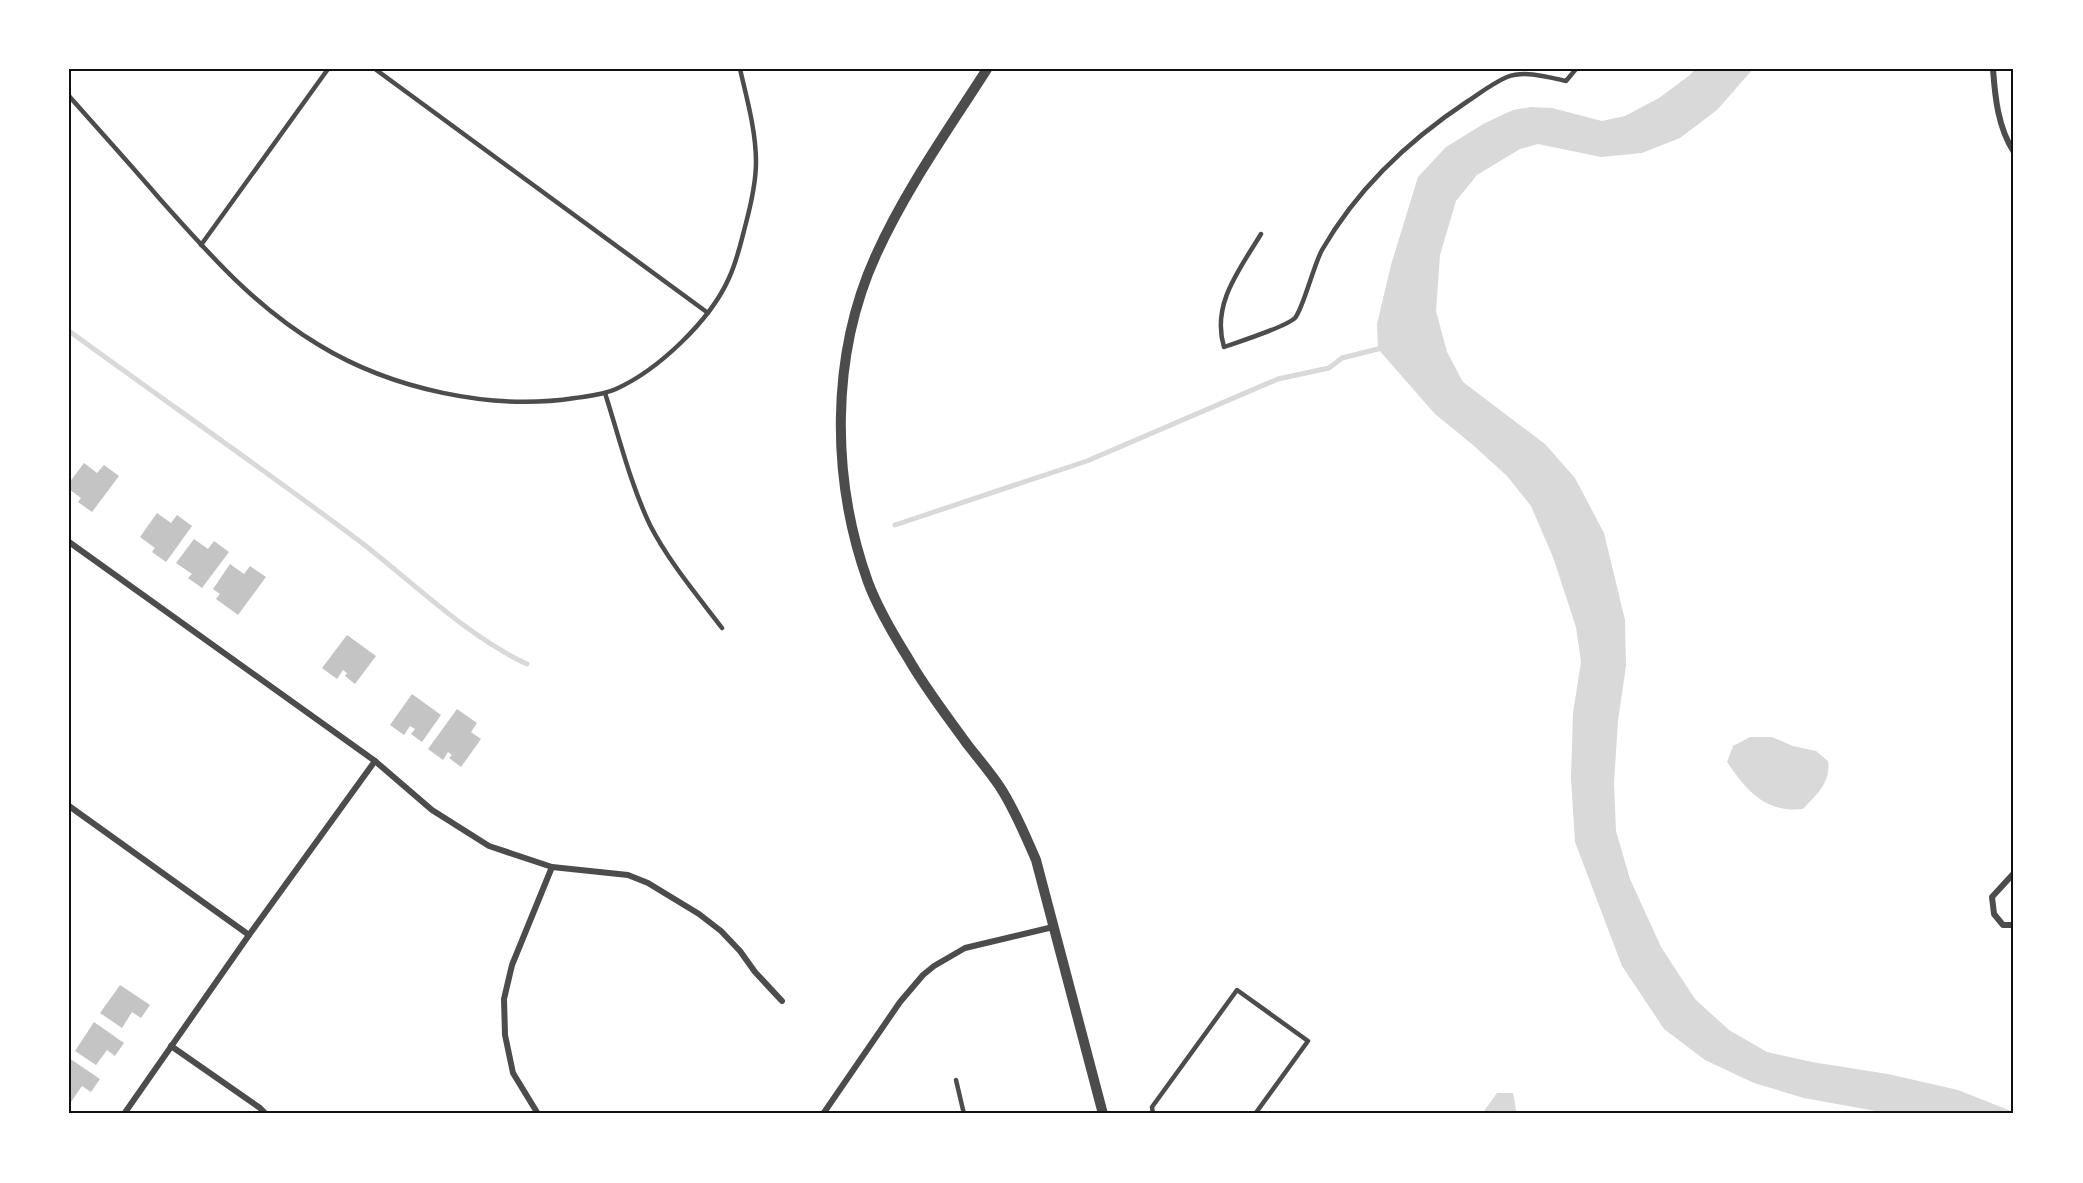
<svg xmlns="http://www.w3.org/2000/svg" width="2083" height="1183" viewBox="0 0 2083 1183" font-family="Jost,sans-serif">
  <rect width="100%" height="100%" fill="#fff"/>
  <!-- water -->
  <g fill="#d9d9d9">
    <polygon points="1695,69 1753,69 1717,110 1680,138 1642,153 1601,157 1538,144 1520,149 1477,175 1456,201 1440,255 1436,311 1447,352 1463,382 1545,444 1575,478 1604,533 1625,620 1626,666 1618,721 1614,783 1616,831 1630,879 1661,947 1695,999 1729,1030 1767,1052 1812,1062 1888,1074 1958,1090 2011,1111 2014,1114 1892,1114 1804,1098 1754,1083 1705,1060 1664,1029 1622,966 1575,842 1571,778 1573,713 1581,662 1576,627 1553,557 1531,506 1507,476 1473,445 1435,414 1378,349 1377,324 1391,265 1418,177 1446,147 1485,123 1513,110 1531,107 1552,108 1602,121 1625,116 1659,98 1690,75"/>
    <path d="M1750 737H1772L1793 746 1816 751 1828 761C1831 783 1817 794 1803 809 1765 813 1747 791 1727 762L1733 746Z"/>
    <polygon points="1497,1093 1513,1093 1516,1110 1515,1114 1482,1114"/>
  </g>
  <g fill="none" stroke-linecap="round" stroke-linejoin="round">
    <!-- stream -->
    <g stroke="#d9d9d9" stroke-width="5">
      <path d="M69 331C165 401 263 469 358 540 412 581 466 636 527 664"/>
      <polyline points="895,525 1087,461 1278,379 1329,368 1342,358 1378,349 1385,345"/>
    </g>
  </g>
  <!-- building -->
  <g fill="#c4c4c4">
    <polygon points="84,463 97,473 104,465 119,476 92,512 78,502 81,498 69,489 69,483"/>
    <polygon points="157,513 171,523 177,515 192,526 166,562 152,552 155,548 140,537"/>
    <polygon points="194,539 208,549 214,541 229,552 202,588 188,578 192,574 176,563"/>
    <polygon points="230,564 244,574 250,566 266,577 238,615 216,599 220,594 213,589"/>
    <polygon points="347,635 376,656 355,684 345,676 347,673 343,670 337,679 322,668"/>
    <polygon points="412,694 441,715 422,742 411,734 415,729 410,726 404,735 390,725"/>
    <polygon points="457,709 477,723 471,732 481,739 461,767 449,758 452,755 448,752 443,760 428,749"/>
    <polygon points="120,985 150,1005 141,1018 132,1012 122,1028 100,1013"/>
    <polygon points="94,1022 124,1043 115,1056 107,1050 96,1065 75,1051"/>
    <polygon points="69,1058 100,1079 91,1092 82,1086 71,1102 69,1100"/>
  </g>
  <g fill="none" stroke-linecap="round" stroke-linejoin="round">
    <!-- service -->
    <g stroke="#4c4c4c" stroke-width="4.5">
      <polyline points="375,69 708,313"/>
      <path d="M69 96C99 130 130 164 159 198 209 254 254 306 319 345 391 389 492 411 575 398 588 396 603 395 616 389 658 370 710 321 729 278 737 261 741 242 746 223 751 204 756 182 756 162 756 131 747 99 740 69"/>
      <path d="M1261 234C1240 269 1211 304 1224 347 1238 342 1286 327 1295 318 1303 309 1314 264 1322 250 1357 189 1409 140 1468 101 1480 93 1493 83 1507 77 1525 70 1548 77 1566 81L1576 69"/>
      <polyline points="201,245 328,69"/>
      <path d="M605 393C619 437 630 483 650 525 669 562 697 595 722 628"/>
      <polyline points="956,1080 964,1114"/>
      <polyline points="1153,1114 1152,1107 1237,990 1308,1041 1255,1114"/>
    </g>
    <!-- minor -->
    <g stroke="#4c4c4c" stroke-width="6">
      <path d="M1993 69C1995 97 1998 128 2014 152"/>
      <polyline points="69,542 375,761 432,810 489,846 552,867 628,875 648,883 699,914 721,931 740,951 755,972 782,1001"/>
      <polyline points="69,806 249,935"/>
      <polyline points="2014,873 1992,897 1994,914 2003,925 2014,925"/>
      <polyline points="171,1046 260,1108 266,1114"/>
      <polyline points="124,1114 249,935 375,761"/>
      <polyline points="538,1114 513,1073 505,1035 504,999 512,965 552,867"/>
      <polyline points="823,1114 900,1002 923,975 934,966 965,948 1053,927"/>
    </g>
    <!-- tertiary -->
    <path stroke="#4c4c4c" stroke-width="10" d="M987 69C948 130 906 189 876 255 830 356 831 479 868 582 878 609 893 634 908 658 925 688 947 716 967 744 978 758 990 772 1000 787 1015 810 1025 835 1036 860L1103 1114"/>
  </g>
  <!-- border -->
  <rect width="2083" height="1183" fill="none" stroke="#ffffff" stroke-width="141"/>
  <rect x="70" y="70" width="1942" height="1042" fill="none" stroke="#111" stroke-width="2"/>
</svg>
